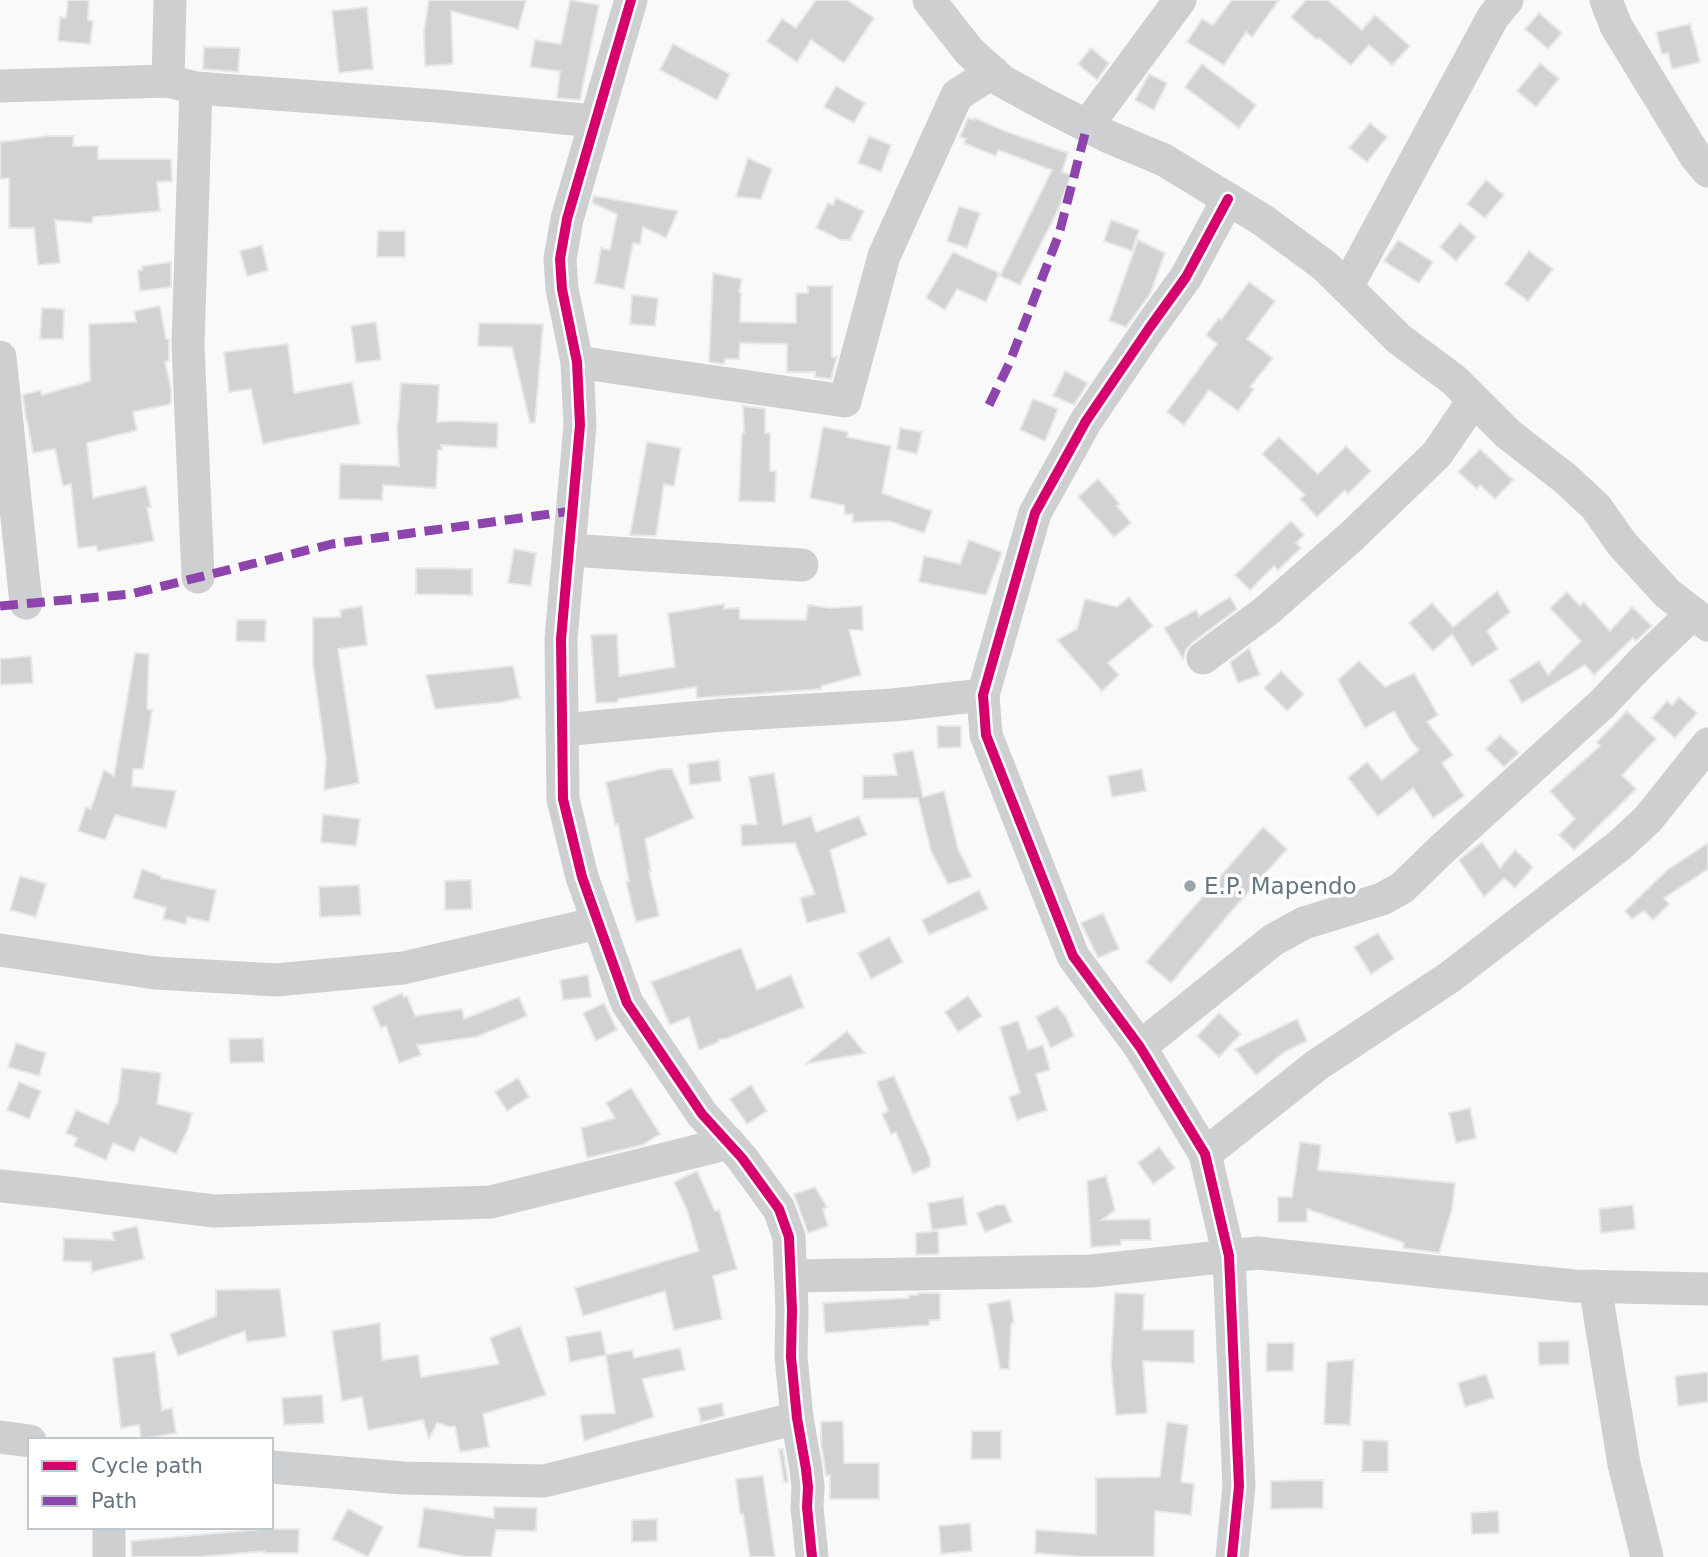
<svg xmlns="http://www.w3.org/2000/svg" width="1708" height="1557" viewBox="0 0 1708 1557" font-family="'DejaVu Sans',sans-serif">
  <rect width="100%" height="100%" fill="#f9f9f9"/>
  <!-- building -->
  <g fill="#d0d2d3" stroke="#e8e8e8" stroke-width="2">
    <polygon points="68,0 89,0 88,20 93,21 90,44 58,41 60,17 66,18"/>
    <polygon points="429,0 526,0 518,29 451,11 453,64 425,66 424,31"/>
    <polygon points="570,0 599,5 580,100 557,98 560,71 530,67 535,40 561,44"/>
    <polygon points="816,0 847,0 874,18 844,63 811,40 797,62 767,41 782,19 796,28"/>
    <polygon points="1232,0 1279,0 1252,37 1246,32 1224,65 1187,42 1202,19 1213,25"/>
    <polygon points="1306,0 1328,0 1362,30 1375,15 1410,46 1392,65 1369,45 1351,65 1319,38 1317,40 1291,17"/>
    <polygon points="367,7 373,69 339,73 332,11"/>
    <polygon points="1539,13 1562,33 1548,49 1525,29"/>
    <polygon points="1690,24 1700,62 1672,69 1668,53 1662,54 1656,32"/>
    <polygon points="673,44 730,74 717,100 660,70"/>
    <polygon points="204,47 240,48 238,72 203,69"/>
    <polygon points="1091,48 1109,63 1097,80 1078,64"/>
    <polygon points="1540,63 1559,79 1536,107 1517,91"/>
    <polygon points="1202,64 1256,105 1239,128 1185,87"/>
    <polygon points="1149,74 1167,83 1154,110 1135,100"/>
    <polygon points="836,86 865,103 854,123 824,107"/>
    <polygon points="968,118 974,120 975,118 1007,132 1068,153 1062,172 1071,175 1057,212 1020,285 1000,276 1052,170 998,150 996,156 964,143 966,139 960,137"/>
    <polygon points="1370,123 1387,137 1367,162 1349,148"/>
    <polygon points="49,136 74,136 73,146 98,146 98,159 171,159 172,181 157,182 160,211 93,217 92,223 55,220 60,263 38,265 34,228 9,228 9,178 0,179 0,142"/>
    <polygon points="869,136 891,145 881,172 858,163"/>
    <polygon points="748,158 772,169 761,199 736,197"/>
    <polygon points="1486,180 1504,195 1485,218 1467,204"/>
    <polygon points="594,196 678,211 666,238 643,227 640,244 633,243 624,289 595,283 601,248 610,250 617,214 592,203"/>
    <polygon points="836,198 864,211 850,240 841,240 816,228 828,203 833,205"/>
    <polygon points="959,206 980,213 967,248 947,241"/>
    <polygon points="1111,220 1139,230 1132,251 1104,241"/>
    <polygon points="1460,223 1476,237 1456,261 1440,247"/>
    <polygon points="378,231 405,231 405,257 377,257"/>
    <polygon points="1138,240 1165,253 1150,294 1126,327 1109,321"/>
    <polygon points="1398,240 1433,262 1419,283 1384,261"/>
    <polygon points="262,245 268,271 247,276 240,251"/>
    <polygon points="1529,251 1553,269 1528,301 1505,284"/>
    <polygon points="953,252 999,273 986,302 957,289 945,310 926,298"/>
    <polygon points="171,262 171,287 140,291 138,270 142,270 142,266"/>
    <polygon points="713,273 742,279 739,292 741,293 740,322 796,323 796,293 808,293 808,286 832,286 832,357 837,357 831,379 815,377 815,372 787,372 787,344 740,343 739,359 725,359 724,364 709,362"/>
    <polygon points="1249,282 1275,301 1247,339 1273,358 1250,387 1254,389 1238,411 1209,390 1184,425 1167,412 1217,344 1206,335 1219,318 1221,320"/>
    <polygon points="632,295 658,298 655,326 630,324"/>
    <polygon points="160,306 166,339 169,339 169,361 165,362 171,388 171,404 133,412 137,430 87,443 93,498 146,486 151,507 147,508 154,541 98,551 96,546 78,548 71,484 63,486 55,449 33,453 27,420 26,420 23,395 40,390 42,395 90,381 89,324 136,322 134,311"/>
    <polygon points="42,308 64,309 63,339 40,339"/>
    <polygon points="376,322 381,360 356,363 351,326"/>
    <polygon points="479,323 543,324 535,422 530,423 512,347 478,346"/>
    <polygon points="288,344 294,393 352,382 360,424 263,444 251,389 229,392 224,352"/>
    <polygon points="1065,371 1088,383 1074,405 1053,396"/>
    <polygon points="401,383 439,385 437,422 456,421 498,423 497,448 441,445 442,450 438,450 436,488 383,485 382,500 339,499 340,464 399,466 397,424 398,424"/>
    <polygon points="1033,399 1058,409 1045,441 1020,430"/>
    <polygon points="743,406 765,409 765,433 770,433 770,471 776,471 775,502 739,501 742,433 744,433"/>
    <polygon points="823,427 848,432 847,437 891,446 882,493 932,511 924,533 889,521 853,522 853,514 845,514 844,505 810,498"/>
    <polygon points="900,428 922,432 917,454 897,449"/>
    <polygon points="1279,437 1318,474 1346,446 1371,471 1348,494 1345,490 1317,517 1300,499 1305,495 1262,454"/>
    <polygon points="647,442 681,448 674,486 664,484 656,536 630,535"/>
    <polygon points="1480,449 1513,480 1495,499 1480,485 1477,489 1458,472"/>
    <polygon points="1098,479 1120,504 1117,506 1131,523 1114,537 1078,497"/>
    <polygon points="1291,521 1304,535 1296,543 1301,548 1278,570 1274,566 1250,590 1235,575"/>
    <polygon points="969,540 1002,552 986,595 919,582 924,556 960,564"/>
    <polygon points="514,549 536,553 531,586 508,583"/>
    <polygon points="416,568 472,569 472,595 416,594"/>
    <polygon points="1497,591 1510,612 1487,631 1498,649 1472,666 1452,634 1433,651 1409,623 1432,603 1453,627"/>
    <polygon points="1567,592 1580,606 1584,602 1610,631 1632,607 1652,626 1636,641 1633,638 1594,675 1585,665 1522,703 1509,680 1539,661 1548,675 1581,641 1550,608"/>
    <polygon points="1129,597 1153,626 1108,663 1119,675 1102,691 1057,640 1077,629 1085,599 1117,607"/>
    <polygon points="1230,597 1237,609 1192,643 1186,650 1183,659 1164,628 1196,610 1199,616"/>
    <polygon points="724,604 724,609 739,608 740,619 806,620 808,605 830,608 862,606 863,630 849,630 861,675 821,686 821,689 697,698 696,687 618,699 618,702 596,703 591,635 617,634 619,676 675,667 668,613"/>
    <polygon points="362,606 367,645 338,649 359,783 324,790 326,759 313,664 313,618 341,617 340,610"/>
    <polygon points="237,620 266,620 265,642 236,641"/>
    <polygon points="1249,648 1260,675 1238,683 1230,662"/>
    <polygon points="135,653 149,654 147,709 152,710 143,769 133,769 132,786 176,791 166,828 115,815 105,840 78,831 86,807 91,809 104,770 114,776"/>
    <polygon points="31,656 33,683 0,685 0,659"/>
    <polygon points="1359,661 1385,687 1414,673 1438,715 1427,722 1453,755 1442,763 1464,796 1433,818 1413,788 1378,816 1348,778 1367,762 1382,780 1419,750 1411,741 1394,711 1365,728 1338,680"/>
    <polygon points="513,666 520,698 503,702 435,709 426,675"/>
    <polygon points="1281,671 1304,694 1287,711 1264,688"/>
    <polygon points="1679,697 1697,713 1675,738 1652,718 1667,701 1672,705"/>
    <polygon points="1627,711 1656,739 1622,775 1636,789 1574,850 1559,835 1575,819 1550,791 1600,746 1597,742"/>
    <polygon points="937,726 961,726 961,747 938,748"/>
    <polygon points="1500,735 1519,753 1504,767 1486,749"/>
    <polygon points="913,750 923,797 944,791 958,849 972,877 948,884 931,851 918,798 863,799 863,776 897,775 893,754"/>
    <polygon points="719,760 721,781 690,785 688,764"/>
    <polygon points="662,769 672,769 694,818 645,839 651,871 649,871 659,916 636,922 626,882 629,881 618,824 615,825 606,782"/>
    <polygon points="1142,769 1146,791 1112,797 1108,776"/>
    <polygon points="774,773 783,825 811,816 816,832 859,816 867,835 830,850 846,912 807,923 800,898 815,894 795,843 742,846 741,825 757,824 749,777"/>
    <polygon points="323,814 360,819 356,846 321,842"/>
    <polygon points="1263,827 1287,849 1229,914 1171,983 1146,962"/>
    <polygon points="1482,842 1500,868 1515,850 1533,867 1515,888 1504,878 1484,897 1459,860"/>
    <polygon points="1708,843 1708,869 1664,898 1669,904 1653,920 1644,911 1632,919 1625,911 1666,871"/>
    <polygon points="142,869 161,876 161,878 216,890 209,922 187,917 186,924 163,919 166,908 133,898"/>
    <polygon points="20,876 46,884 36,917 10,910"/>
    <polygon points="471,880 472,909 445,910 445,881"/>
    <polygon points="359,885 361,915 320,917 319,887"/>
    <polygon points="979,890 988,909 929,935 922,920"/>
    <polygon points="1103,913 1119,949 1098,958 1081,923"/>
    <polygon points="1378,933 1394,959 1371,974 1354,947"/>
    <polygon points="889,937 903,962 871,979 858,953"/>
    <polygon points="741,948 757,990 791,975 804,1007 728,1038 719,1040 719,1042 699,1050 689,1017 670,1025 651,982"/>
    <polygon points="588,975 591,997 563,1000 560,980"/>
    <polygon points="402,993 404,997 407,996 415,1016 462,1009 464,1019 519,997 527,1016 476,1037 417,1045 421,1055 399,1063 386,1026 381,1028 372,1007"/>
    <polygon points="968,996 982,1016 958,1032 945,1012"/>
    <polygon points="604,1003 617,1030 596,1041 583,1013"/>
    <polygon points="1057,1006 1066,1017 1074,1036 1051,1048 1036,1017"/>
    <polygon points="1219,1013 1241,1034 1219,1057 1197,1036"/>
    <polygon points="1297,1019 1307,1041 1286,1051 1256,1075 1235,1049"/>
    <polygon points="1018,1021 1028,1050 1043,1045 1050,1070 1036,1074 1047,1110 1017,1120 1009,1097 1020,1093 1000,1027"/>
    <polygon points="847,1031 865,1053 805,1064"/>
    <polygon points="263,1038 264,1062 230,1063 229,1039"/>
    <polygon points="16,1043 46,1053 39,1076 8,1067"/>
    <polygon points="122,1068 161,1073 157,1104 192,1113 188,1129 176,1154 140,1137 134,1152 113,1143 106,1160 74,1146 77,1138 66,1133 76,1110 108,1124 118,1101"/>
    <polygon points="894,1076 930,1158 930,1167 913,1174 896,1132 891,1134 882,1114 888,1111 877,1082"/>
    <polygon points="518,1078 529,1097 507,1111 495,1092"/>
    <polygon points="19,1082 41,1091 29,1119 7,1110"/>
    <polygon points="751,1085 767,1111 747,1124 730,1099"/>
    <polygon points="631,1088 660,1134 642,1145 587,1158 581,1128 615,1118 606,1103"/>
    <polygon points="1470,1108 1476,1138 1456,1143 1449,1113"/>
    <polygon points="1300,1142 1321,1145 1318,1170 1455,1183 1452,1209 1439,1253 1403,1248 1404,1243 1307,1209 1307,1222 1278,1222 1278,1197 1292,1197"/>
    <polygon points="1159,1147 1175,1168 1153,1184 1138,1163"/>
    <polygon points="697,1171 715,1211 719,1210 737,1269 713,1276 722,1319 674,1330 665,1291 583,1316 575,1288 699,1251 687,1210 674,1182"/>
    <polygon points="1106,1176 1115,1210 1102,1220 1150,1219 1151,1240 1121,1240 1121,1245 1091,1247 1087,1181"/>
    <polygon points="815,1187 827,1207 823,1209 828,1226 808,1233 794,1194"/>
    <polygon points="963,1197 967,1225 932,1230 928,1203"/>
    <polygon points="997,1205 1005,1205 1012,1222 985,1232 977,1213"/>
    <polygon points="1633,1205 1635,1229 1601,1233 1599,1209"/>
    <polygon points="137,1226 144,1259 92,1272 91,1262 63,1261 64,1238 114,1240 112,1232"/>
    <polygon points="938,1231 939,1254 916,1255 916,1233"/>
    <polygon points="280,1289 286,1337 247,1342 245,1331 178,1356 170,1334 216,1316 216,1290"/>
    <polygon points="918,1293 940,1293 940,1320 930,1320 929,1325 825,1333 823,1303 909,1298 909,1295 918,1295"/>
    <polygon points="1115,1293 1144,1294 1143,1330 1194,1330 1194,1363 1143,1361 1147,1413 1116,1415 1111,1365"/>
    <polygon points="1010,1300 1014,1323 1011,1324 1009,1369 1000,1369 988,1304"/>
    <polygon points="380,1323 382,1360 418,1355 421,1377 499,1364 490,1338 520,1326 546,1395 483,1414 489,1447 460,1452 455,1426 450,1427 437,1423 429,1439 423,1420 368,1430 362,1397 342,1401 332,1331"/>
    <polygon points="601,1331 606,1355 570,1362 566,1337"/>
    <polygon points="1569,1341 1569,1364 1539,1365 1538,1342"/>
    <polygon points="1267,1343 1294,1343 1293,1371 1266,1371"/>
    <polygon points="680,1348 685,1370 642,1379 654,1417 584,1441 580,1415 615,1413 606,1355 632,1350 634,1358"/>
    <polygon points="155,1352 162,1410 172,1408 176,1433 141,1439 139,1425 121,1428 113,1358"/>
    <polygon points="1354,1360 1350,1425 1324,1424 1327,1362"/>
    <polygon points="1708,1372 1708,1402 1678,1406 1675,1376"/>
    <polygon points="1486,1374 1494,1398 1465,1407 1458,1383"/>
    <polygon points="322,1395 324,1423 284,1425 282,1398"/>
    <polygon points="722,1403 724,1416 701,1422 698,1408"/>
    <polygon points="843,1421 844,1463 879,1463 879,1499 830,1499 830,1475 826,1476 821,1443 821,1422"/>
    <polygon points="1167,1422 1188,1425 1181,1482 1194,1484 1191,1515 1155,1511 1154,1557 1083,1557 1035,1553 1036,1530 1096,1534 1096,1478 1160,1477"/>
    <polygon points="972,1431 1001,1431 1001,1459 971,1459"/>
    <polygon points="1363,1440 1388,1441 1388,1472 1362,1472"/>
    <polygon points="779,1449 783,1449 788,1482 784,1482"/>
    <polygon points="763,1476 775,1557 750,1557 743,1514 740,1514 736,1479"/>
    <polygon points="1323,1480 1323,1508 1271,1509 1271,1481"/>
    <polygon points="494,1507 537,1508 536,1531 496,1530 491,1557 466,1557 418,1547 424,1508 494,1518"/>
    <polygon points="348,1509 383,1527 368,1557 332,1539"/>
    <polygon points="1498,1511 1499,1533 1472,1534 1471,1513"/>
    <polygon points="657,1519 657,1541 632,1542 632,1520"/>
    <polygon points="970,1523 972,1551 941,1554 939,1526"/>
    <polygon points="264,1529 299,1529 298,1553 264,1553 264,1551 198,1557 132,1557 131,1541"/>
  </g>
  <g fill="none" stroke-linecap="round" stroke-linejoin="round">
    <!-- minor -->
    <g stroke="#cecfd0" stroke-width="33">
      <polyline points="631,0 567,219 560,259 562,289 577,362 580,425 561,639 563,799 582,877 627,1003 702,1114 742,1158 779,1209 789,1237 792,1310 791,1357 797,1418 806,1469 808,1487 807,1507 812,1557"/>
      <polyline points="929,0 969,51 1002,81 1046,105 1109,137 1164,160 1264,221 1325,266 1399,339 1454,380 1508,434 1566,479 1596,507 1622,544 1668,594 1708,625"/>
      <polyline points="1606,0 1616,26 1696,157 1708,171"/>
      <polyline points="168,81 170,0"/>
      <polyline points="0,86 168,81 196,88 436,106 595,121"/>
      <polyline points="196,88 188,345 198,577"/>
      <polyline points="1087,126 1180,0"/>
      <polyline points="1228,199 1186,277 1150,327 1086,421 1035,513 983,695 986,735 1073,956 1140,1047 1205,1154 1229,1256 1239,1486 1232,1557"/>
      <polyline points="1347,287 1493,17 1507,0"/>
      <polyline points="0,357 26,603"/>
      <polyline points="577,362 845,401 884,256 957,95 993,72"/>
      <polyline points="569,550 802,565"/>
      <polyline points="1203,658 1265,612 1352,536 1437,454 1473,401"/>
      <polyline points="562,730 724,715 893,705 983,695"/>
      <polyline points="0,950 155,973 276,980 403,968 598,923"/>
      <polyline points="1140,1047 1273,940 1304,923 1382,899 1402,888 1441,850 1602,704 1641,663 1692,614"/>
      <polyline points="1205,1154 1317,1065 1450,977 1620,845 1648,819 1708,744"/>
      <polyline points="0,1186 59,1192 214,1211 491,1202 729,1143"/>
      <polyline points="791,1276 1091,1271 1258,1253 1574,1286 1708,1289"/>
      <polyline points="1595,1286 1624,1464 1647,1557"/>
      <polyline points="0,1437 30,1441"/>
      <polyline points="271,1467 403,1478 544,1481 797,1418"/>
      <polyline points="109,1557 109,1527"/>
    </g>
    <!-- quiet -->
    <g stroke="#8e44ad" stroke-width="9" stroke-dasharray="18 9" stroke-linecap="butt">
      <polyline points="989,405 1009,364 1059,234 1087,126"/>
      <polyline points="0,606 131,594 332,544 572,511"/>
    </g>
    <defs>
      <g id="cycleway">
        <polyline points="631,0 567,219 560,259 562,289 577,362 580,425 561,639 563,799 582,877 627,1003 702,1114 742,1158 779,1209 789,1237 792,1310 791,1357 797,1418 806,1469 808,1487 807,1507 812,1557"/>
        <polyline points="1228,199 1186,277 1150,327 1086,421 1035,513 983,695 986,735 1073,956 1140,1047 1205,1154 1229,1256 1239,1486 1232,1557"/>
      </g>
    </defs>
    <!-- cycleway casing -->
    <use href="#cycleway" stroke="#fff" stroke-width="15"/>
    <!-- cycleway -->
    <use href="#cycleway" stroke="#d6006c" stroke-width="10"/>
  </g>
  <!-- markers -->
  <circle fill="#99a4ac" stroke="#fff" stroke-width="2.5" cx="1190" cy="886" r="7"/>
  <g text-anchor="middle" stroke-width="7" stroke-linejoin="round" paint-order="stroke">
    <!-- poi labels -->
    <g font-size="23" fill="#657683" stroke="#fff" text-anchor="start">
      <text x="1204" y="894">E.P. Mapendo</text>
    </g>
  </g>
  <!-- legend -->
  <rect x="28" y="1438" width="245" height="91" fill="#ffffff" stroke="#c1c8cd" stroke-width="2"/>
  <rect x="42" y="1461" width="35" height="10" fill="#d6006c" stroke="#c1c8cd" stroke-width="2"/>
  <text x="91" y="1473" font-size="21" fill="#657683">Cycle path</text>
  <rect x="42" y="1496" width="35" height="10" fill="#8e44ad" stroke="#c1c8cd" stroke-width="2"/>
  <text x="91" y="1508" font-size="21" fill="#657683">Path</text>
</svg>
